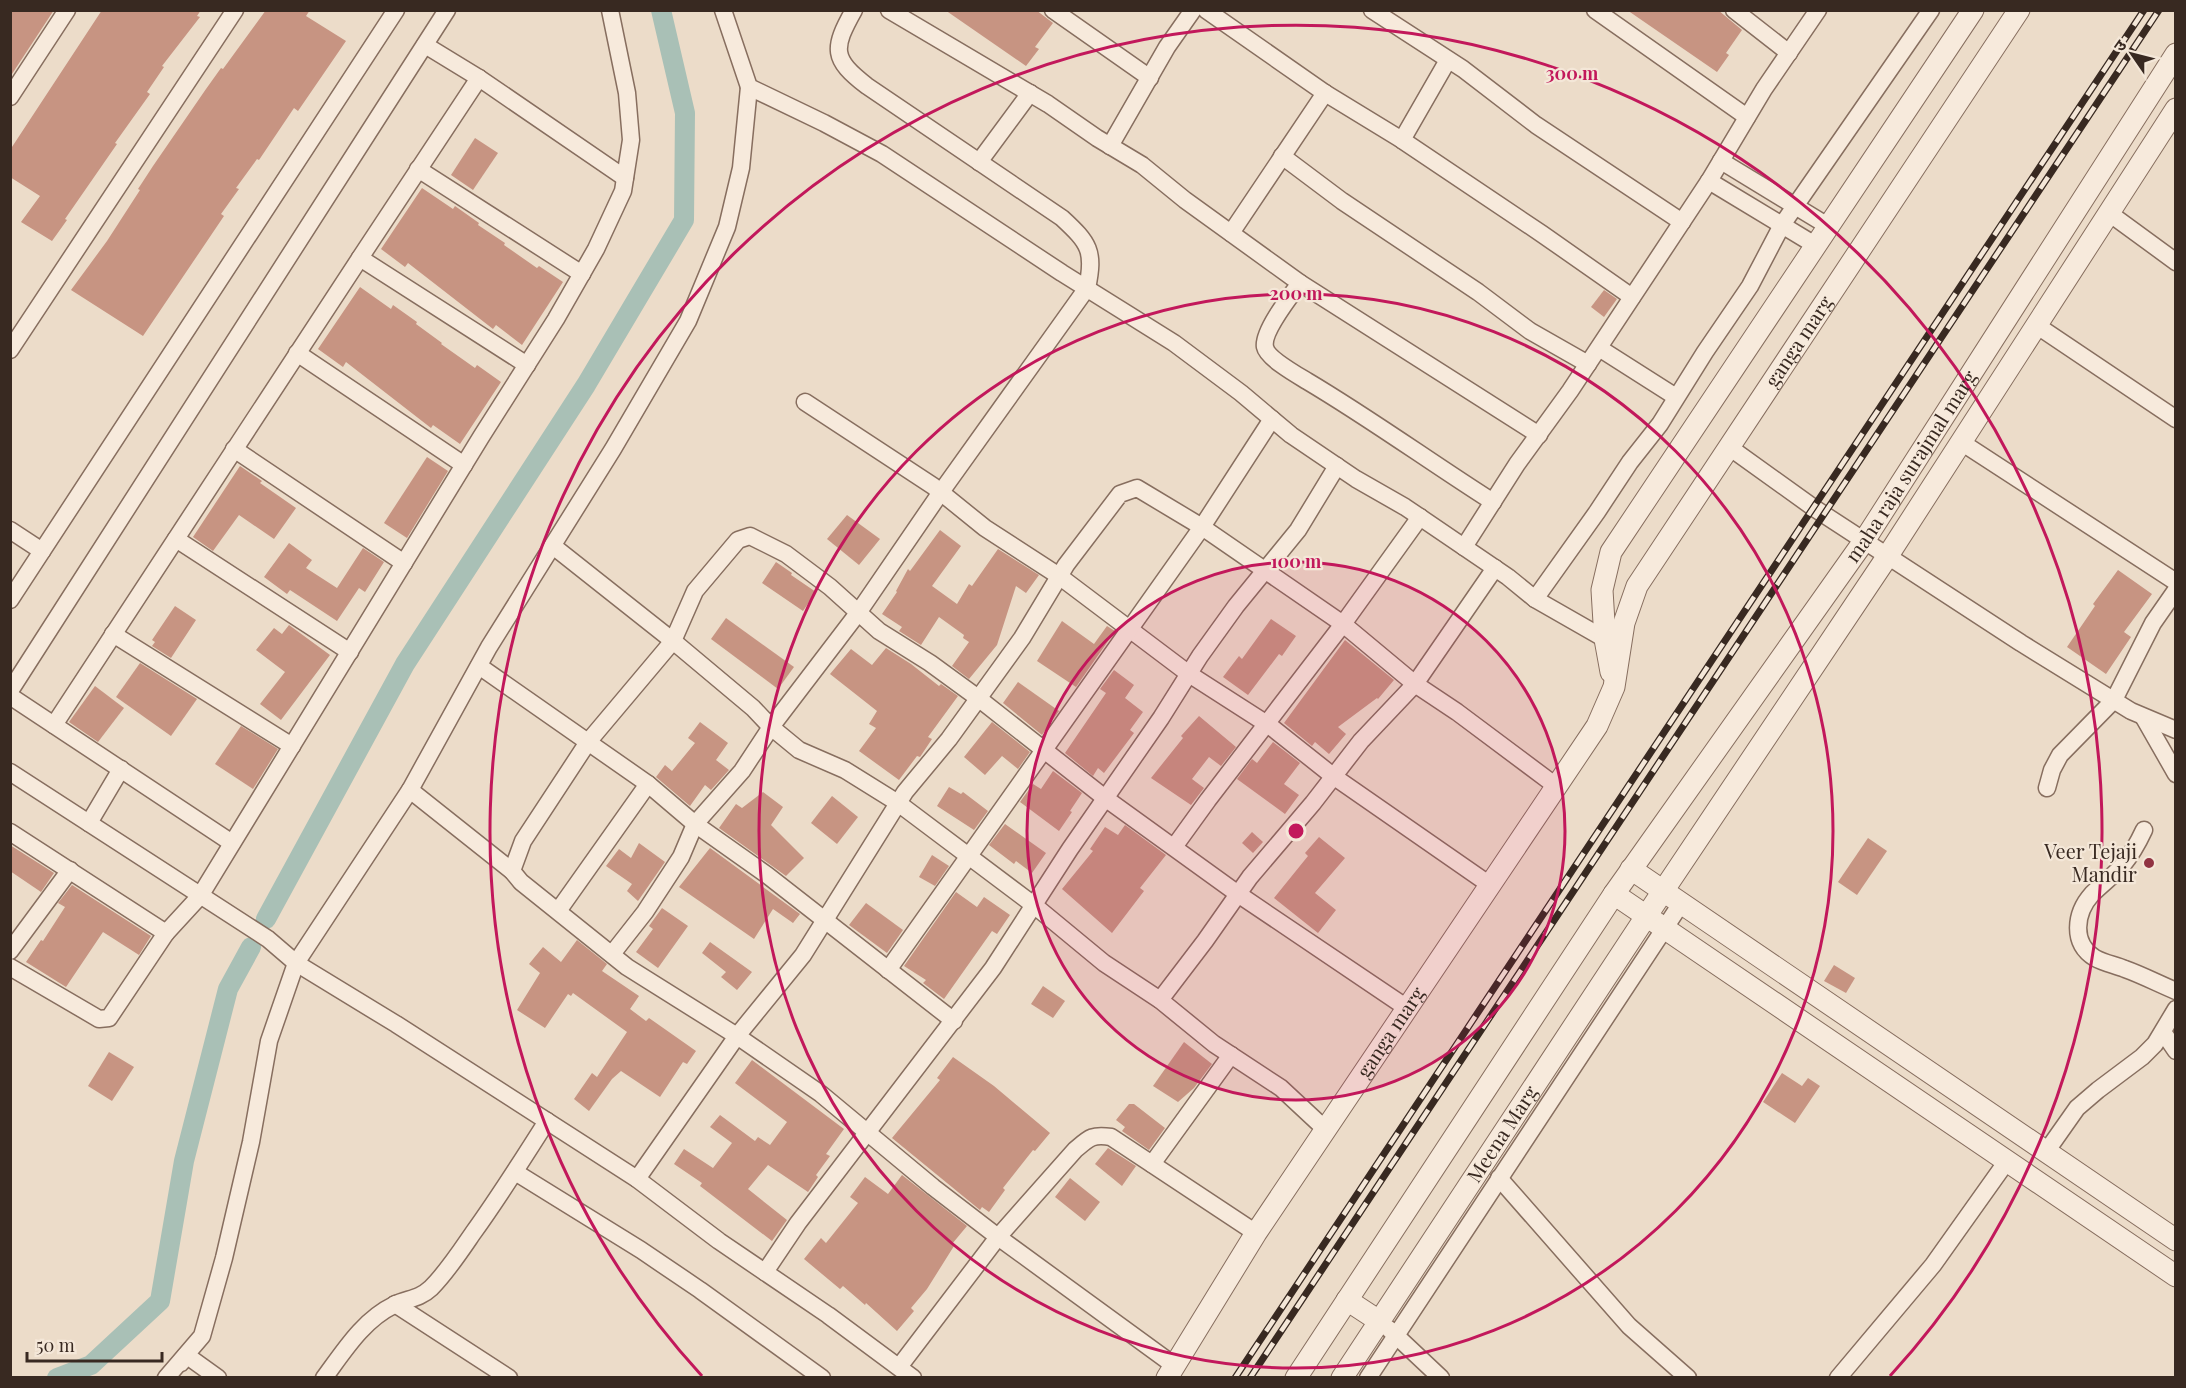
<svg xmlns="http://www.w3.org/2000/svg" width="2186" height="1388" viewBox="0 0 2186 1388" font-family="'Playfair Display','Noto Sans Devanagari',serif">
  <rect width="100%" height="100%" fill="#ecdcc9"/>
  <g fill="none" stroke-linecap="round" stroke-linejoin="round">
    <!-- canal -->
    <g stroke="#a9c0b6" stroke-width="20">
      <polyline points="266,919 405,664 586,385 684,220 685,113 661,10"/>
      <polyline points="57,1378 91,1365 160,1301 184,1161 228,989 251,947"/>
    </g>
  </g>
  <!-- building -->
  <g fill="#c79482">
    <polygon points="10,10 54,10 10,77"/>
    <polygon points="102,10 201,10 197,16 200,17 162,66 164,67 147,92 150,94 115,143 117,144 65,219 67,220 52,241 21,222 40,196 10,177 10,150"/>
    <polygon points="266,10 310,10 306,16 346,41 298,111 294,108 259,160 257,159 236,188 239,189 221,214 224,216 143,336 71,290 107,241 140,190 138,189 153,166 206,89 221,68 223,69"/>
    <polygon points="945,10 1036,10 1053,23 1035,47 1039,49 1026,66"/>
    <polygon points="1627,10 1718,10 1742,30 1726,53 1729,55 1717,72"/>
    <polygon points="475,138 498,153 473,190 451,175"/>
    <polygon points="422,188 453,209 455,206 479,223 478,225 505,243 504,245 537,268 539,266 563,282 522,345 496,325 493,329 408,263 405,267 381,249"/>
    <polygon points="360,287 391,309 393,305 417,322 416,324 442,343 441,344 475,368 477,365 501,382 460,444 433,425 431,428 346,362 343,367 318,349"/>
    <polygon points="1604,290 1617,299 1604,317 1591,307"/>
    <polygon points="427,457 448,471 407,538 384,523"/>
    <polygon points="240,466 262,481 260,483 296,508 274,539 239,515 213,551 193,537"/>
    <polygon points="847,515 880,539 859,565 827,539"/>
    <polygon points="940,530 961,546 932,586 957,604 969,584 972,586 998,549 1039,575 1026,593 1016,586 997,645 969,679 952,666 969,642 963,638 964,635 939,617 921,645 899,631 902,627 882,614 897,592 896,591 908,569 910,571"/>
    <polygon points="289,543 312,560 306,568 337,588 363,548 384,562 365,592 359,588 337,621 290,590 287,594 264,577"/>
    <polygon points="776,562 792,573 791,575 816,592 803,611 762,583"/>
    <polygon points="2118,570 2152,594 2124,632 2131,637 2106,674 2067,647 2095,606 2093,604"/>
    <polygon points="175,606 196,620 171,658 152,646 155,642 152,640"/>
    <polygon points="726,618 794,667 778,689 711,639"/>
    <polygon points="1271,619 1296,636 1282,656 1279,654 1248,695 1223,677 1239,656 1242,659"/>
    <polygon points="1062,621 1094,644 1107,626 1115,631 1076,687 1037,661"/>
    <polygon points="289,625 330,655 281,720 260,704 285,672 256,650 274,628 282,634"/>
    <polygon points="1345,640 1394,680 1378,699 1377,698 1338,727 1346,734 1329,754 1315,742 1312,746 1284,723"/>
    <polygon points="886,648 911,664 939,686 941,684 958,696 928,737 932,739 920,757 917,756 899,780 859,751 876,728 869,724 877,711 830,674 851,649 872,665"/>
    <polygon points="140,663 197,699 171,736 116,697"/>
    <polygon points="1114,670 1134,685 1125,698 1143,712 1130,730 1134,733 1104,773 1098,768 1093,776 1065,753 1106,693 1100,689"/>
    <polygon points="1018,682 1059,711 1042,735 1003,703"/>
    <polygon points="95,686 124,708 98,742 69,722"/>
    <polygon points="1199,716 1236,747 1221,766 1209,757 1192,779 1204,788 1191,805 1151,778 1183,738 1181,736"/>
    <polygon points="700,722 728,743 716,760 729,770 711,790 705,785 690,806 656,777 665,765 672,771 695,743 688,738"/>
    <polygon points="992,722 1030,752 1018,769 1002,756 985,775 964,757"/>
    <polygon points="241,726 278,749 253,789 215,764"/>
    <polygon points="1273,742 1300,763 1284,784 1299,795 1285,814 1237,779 1252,759 1257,763"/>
    <polygon points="1053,771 1082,793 1070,811 1072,812 1059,831 1020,802 1033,784 1041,789"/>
    <polygon points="949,787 961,794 963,792 988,811 974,830 937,806"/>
    <polygon points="763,792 783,807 771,825 804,858 786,876 719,828 736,804 742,808"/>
    <polygon points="832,796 858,817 837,844 811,823"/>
    <polygon points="1005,824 1046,853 1032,873 1016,861 1014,864 989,845"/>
    <polygon points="1125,825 1166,855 1140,888 1144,891 1112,933 1062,889 1093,851 1090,849 1105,827 1118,835"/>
    <polygon points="1252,832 1263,842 1253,853 1242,843"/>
    <polygon points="1319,837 1345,858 1315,893 1336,910 1318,933 1274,898 1308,856 1305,853"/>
    <polygon points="1868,838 1887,851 1857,895 1838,882"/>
    <polygon points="639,843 665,862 638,901 627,891 632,884 606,866 619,849 631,858"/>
    <polygon points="10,845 54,873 41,892 10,871"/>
    <polygon points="710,848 800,914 793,923 773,909 754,939 679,887"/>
    <polygon points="932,855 949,866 935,886 919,877"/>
    <polygon points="72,885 151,936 139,955 103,932 66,987 26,962 41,940 43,941 65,907 58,903"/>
    <polygon points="956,892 977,907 984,897 1010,915 997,934 992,931 944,999 923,983 926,980 904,966"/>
    <polygon points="866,903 903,930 887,953 849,925"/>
    <polygon points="662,908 688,926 658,968 636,952 653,929 649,926"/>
    <polygon points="577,940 607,964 602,971 639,996 630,1009 646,1021 649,1018 696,1051 687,1064 683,1062 660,1097 621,1071 612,1079 589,1111 574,1099 592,1073 597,1077 627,1032 573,993 571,996 568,994 545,1028 517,1010 540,973 529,964 543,947 561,962"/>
    <polygon points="710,942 752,972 737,990 721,977 726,972 702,953"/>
    <polygon points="1834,965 1855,978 1846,993 1824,981"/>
    <polygon points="1043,986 1065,1001 1053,1018 1031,1004"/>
    <polygon points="1184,1042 1212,1064 1194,1088 1178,1102 1153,1086"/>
    <polygon points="109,1052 134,1067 112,1101 88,1086"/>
    <polygon points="953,1057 994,1086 1050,1133 1035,1151 1033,1150 1003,1188 1005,1190 989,1212 982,1207 980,1210 892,1138 940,1080 937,1078"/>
    <polygon points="752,1060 844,1129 826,1154 830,1156 816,1175 818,1177 808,1192 768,1165 748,1189 787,1220 772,1241 700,1186 702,1183 674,1164 684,1149 713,1168 732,1143 710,1127 720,1115 755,1141 758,1137 770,1145 787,1122 735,1083"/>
    <polygon points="1782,1073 1802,1086 1808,1078 1820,1086 1795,1123 1763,1102"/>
    <polygon points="1129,1104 1134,1104 1165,1128 1149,1150 1122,1131 1125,1127 1116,1120"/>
    <polygon points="1108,1148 1136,1166 1122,1186 1095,1164"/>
    <polygon points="902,1175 967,1226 952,1244 954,1246 927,1289 911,1308 914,1311 897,1331 866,1303 865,1305 843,1286 840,1289 804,1259 821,1238 826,1243 858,1203 850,1197 865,1177 888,1194"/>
    <polygon points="1070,1178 1100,1202 1085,1221 1055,1197"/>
  </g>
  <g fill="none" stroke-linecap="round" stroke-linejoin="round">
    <defs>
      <g id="minor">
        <polyline points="723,10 749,87 824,123 882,154 1062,273 1174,343 1241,393 1291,435 1356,479 1405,507 1508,577 1535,599 1605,639 1615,641"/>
        <path d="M889 10 1048 104 1097 138 1142 165 1185 200 1300 283C1291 295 1262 332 1265 347 1267 358 1297 375 1307 381 1371 419 1430 462 1493 502"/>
        <polyline points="1053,10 1150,78"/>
        <polyline points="1206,10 1325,93 1402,140 1542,234 1632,297"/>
        <polyline points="1372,10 1463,69 1536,125 1682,222"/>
        <polyline points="1595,10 1747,117"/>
        <polyline points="1734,10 1789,53"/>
        <polyline points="425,45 479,78 625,178"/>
        <polyline points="10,97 67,10"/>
        <polyline points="1402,140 1448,60"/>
        <polyline points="1110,146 1167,47 1193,10"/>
        <polyline points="1282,156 1342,201 1478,292 1530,331 1588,364"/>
        <polyline points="1721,161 1828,226"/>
        <polyline points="979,162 1030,93"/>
        <polyline points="418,169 582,274"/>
        <polyline points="1709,181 1815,245"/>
        <polyline points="2109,213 2176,262"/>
        <polyline points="1231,233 1325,93"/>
        <polyline points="360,258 527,365"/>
        <polyline points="1300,283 1539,435"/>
        <polyline points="2036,325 2176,419"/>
        <polyline points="1599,348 1676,397"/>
        <polyline points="10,350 235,10"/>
        <polyline points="297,353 464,465"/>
        <polyline points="805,402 933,486 985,528 1059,576 1189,674 1270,726 1333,776 1490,885"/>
        <polyline points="1961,442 2176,582"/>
        <polyline points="1729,447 1814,508 2021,643 2131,711 2176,730"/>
        <polyline points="234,449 404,563"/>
        <polyline points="10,530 42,551"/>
        <polyline points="176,539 350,652"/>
        <polyline points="553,546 673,641 753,708 771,727 799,750 845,770 898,803 1035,906 1104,963 1160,1000 1214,1044 1281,1088 1325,1129"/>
        <polyline points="1464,547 1517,464 1570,391 1668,243 1709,181 1764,89 1818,10"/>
        <polyline points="1535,599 1597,512 1630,462 1660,424 1705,352 1750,286 1782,225 1931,10"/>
        <polyline points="10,600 396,10"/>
        <polyline points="113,634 292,746"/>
        <polyline points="479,666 648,784 695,824 767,875 954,1021"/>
        <polyline points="10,691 447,10"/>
        <polyline points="10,696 232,843"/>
        <polyline points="2144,718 2176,774"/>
        <polyline points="54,725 360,258 479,78"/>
        <polyline points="10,772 268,939 296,963 396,1024 637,1179 719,1241 828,1315 913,1378"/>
        <polyline points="2047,788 2052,770 2060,755 2114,700 2153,623 2176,590"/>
        <polyline points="410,790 512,871"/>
        <polyline points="89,823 121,769"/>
        <path d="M2144 830C2138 843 2131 855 2122 866 2113 876 2102 884 2092 894 2075 913 2071 943 2095 958 2104 963 2115 965 2125 969 2142 975 2159 984 2176 991"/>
        <polyline points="10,832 166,933 200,896 481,437 556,319 596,249 623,191 631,140 627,93 610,10"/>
        <polyline points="1174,847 1208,800 1343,624 1420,517"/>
        <polyline points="558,911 648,784"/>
        <polyline points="10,951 70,870"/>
        <path d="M612 954 645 912 681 857 695 824 742 771 771 727 858 613 941 492 1087 288C1095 251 1089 243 1062 218L867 86C832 59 832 49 854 10"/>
        <polyline points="10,967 99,1019 109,1018 166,933"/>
        <polyline points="888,970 1202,527 1272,419"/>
        <polyline points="1160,1000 1205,941 1250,877 1313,803 1361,741 1415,684 1495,568"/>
        <polyline points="2163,1032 2176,1051"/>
        <polyline points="2046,1152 2077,1108 2098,1090 2142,1057 2155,1044 2176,1009"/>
        <polyline points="1152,1164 1231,1055"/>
        <polyline points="515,1172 641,1250 700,1290 822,1378"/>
        <polyline points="1499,1178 1629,1326 1688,1378"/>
        <polyline points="637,1179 737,1036 803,955 905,792 949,739 1022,638 1066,565 1120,494 1137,488 1202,527 1343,624 1415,684 1457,712 1556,786"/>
        <polyline points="765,1272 798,1223 993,968 1070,849 1161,718 1200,656 1236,606 1298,530 1337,466"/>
        <polyline points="395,1304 509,1378"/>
        <polyline points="1389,1329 1441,1378"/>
        <polyline points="181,1363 186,1355 218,1378"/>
        <polyline points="1175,1366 998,1237 933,1187 821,1094 737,1036 627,967 521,882 512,871 523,841 588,742 673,641 695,591 738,540 750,536 786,554 830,587 879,631 930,663 978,698 1105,798 1238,894 1407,1008"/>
        <path d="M899 1367 998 1237 1075 1150C1089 1138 1092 1134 1111 1137L1256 1233"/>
        <polyline points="166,1378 202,1336 224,1258 251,1142 269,1041 296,963 410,790 489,647 613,449 688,321 727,227 741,168 749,87"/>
        <path d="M324 1378C344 1351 363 1320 394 1305 408 1298 418 1300 431 1288 447 1272 460 1252 473 1233 499 1197 523 1159 547 1121"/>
        <polyline points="1368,1378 1682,902"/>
        <polyline points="1838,1378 1933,1265 2007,1161"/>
      </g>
      <g id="tertiary">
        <polyline points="1611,672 1605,639 1602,590 1611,552 1973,10"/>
        <polyline points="1631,869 2176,1240"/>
        <polyline points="1614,894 2176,1276"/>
        <polyline points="1347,1300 1379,1321"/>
        <path id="s1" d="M1167 1378 1256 1233 1597 726 1614 687 1624 623 1637 586 2019 10"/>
        <path id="s2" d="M1296 1378 1614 894 1864 541 2176 54"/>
        <path id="s3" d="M1342 1378 1647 915 1887 557 2176 109"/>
      </g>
    </defs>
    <!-- minor casing -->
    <use href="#minor" stroke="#876e5f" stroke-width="19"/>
    <!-- tertiary casing -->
    <use href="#tertiary" stroke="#876e5f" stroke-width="23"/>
    <!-- minor -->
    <use href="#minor" stroke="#f7eadc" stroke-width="16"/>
    <!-- tertiary -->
    <use href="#tertiary" stroke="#f7eadc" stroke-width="21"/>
    <defs>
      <g id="rail">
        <polyline points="1235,1378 2144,10"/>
        <polyline points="1250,1378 2159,10"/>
      </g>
    </defs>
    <!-- rail casing -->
    <use href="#rail" stroke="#382921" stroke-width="7"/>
    <!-- rail -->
    <use href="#rail" stroke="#f4e7d8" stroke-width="4.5" stroke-dasharray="14" stroke-linecap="butt"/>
  </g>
  <!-- distance rings -->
  <circle cx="1296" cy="831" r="269" fill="#c2185b" fill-opacity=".12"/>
  <g fill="none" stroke="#c2185b" stroke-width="3">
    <circle cx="1296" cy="831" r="269"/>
    <circle cx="1296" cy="831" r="537"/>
    <path d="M702 1376A806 806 0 1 1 1890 1376"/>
  </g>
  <!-- markers -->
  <circle fill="#913342" stroke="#f4e7d8" stroke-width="2" cx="2149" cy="863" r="6"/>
  <g text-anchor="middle" stroke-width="4.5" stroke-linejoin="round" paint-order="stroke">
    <!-- street labels -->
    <g font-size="20" fill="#382921" stroke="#f4e7d8">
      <text dy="7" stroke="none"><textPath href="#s1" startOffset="1221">ganga marg</textPath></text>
      <text dy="7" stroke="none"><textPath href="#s2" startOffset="1100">maha raja surajmal marg</textPath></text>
      <text dy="7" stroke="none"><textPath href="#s1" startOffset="412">ganga marg</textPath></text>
      <text dy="7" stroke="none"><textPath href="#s3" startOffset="292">Meena Marg</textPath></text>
    </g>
    <!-- poi labels -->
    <g font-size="20" fill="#382921" stroke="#f4e7d8" text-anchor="end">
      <text x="2137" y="859">Veer Tejaji<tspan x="2137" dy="23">Mandir</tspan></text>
    </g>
  </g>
  <circle cx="1296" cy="831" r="9" fill="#c2185b" stroke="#f4e7d8" stroke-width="3"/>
  <g font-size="18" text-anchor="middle" font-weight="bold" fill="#c2185b" stroke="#f4e7d8" stroke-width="4.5" stroke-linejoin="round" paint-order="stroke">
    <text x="1572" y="80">300 m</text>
    <text x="1296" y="300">200 m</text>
    <text x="1296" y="568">100 m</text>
  </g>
  <!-- border -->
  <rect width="2186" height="1388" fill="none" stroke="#382921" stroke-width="24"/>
  <!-- north arrow -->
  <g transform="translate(2132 54) rotate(305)" stroke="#f4e7d8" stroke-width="4.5" paint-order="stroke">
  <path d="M0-4.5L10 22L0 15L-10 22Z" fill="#382921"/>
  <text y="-9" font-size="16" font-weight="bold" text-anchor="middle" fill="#382921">उ</text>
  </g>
  <!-- scale -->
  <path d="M27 1352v9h135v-9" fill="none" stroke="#382921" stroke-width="3"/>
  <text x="36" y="1352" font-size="18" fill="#382921" stroke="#f4e7d8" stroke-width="4.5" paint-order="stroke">50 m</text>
</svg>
